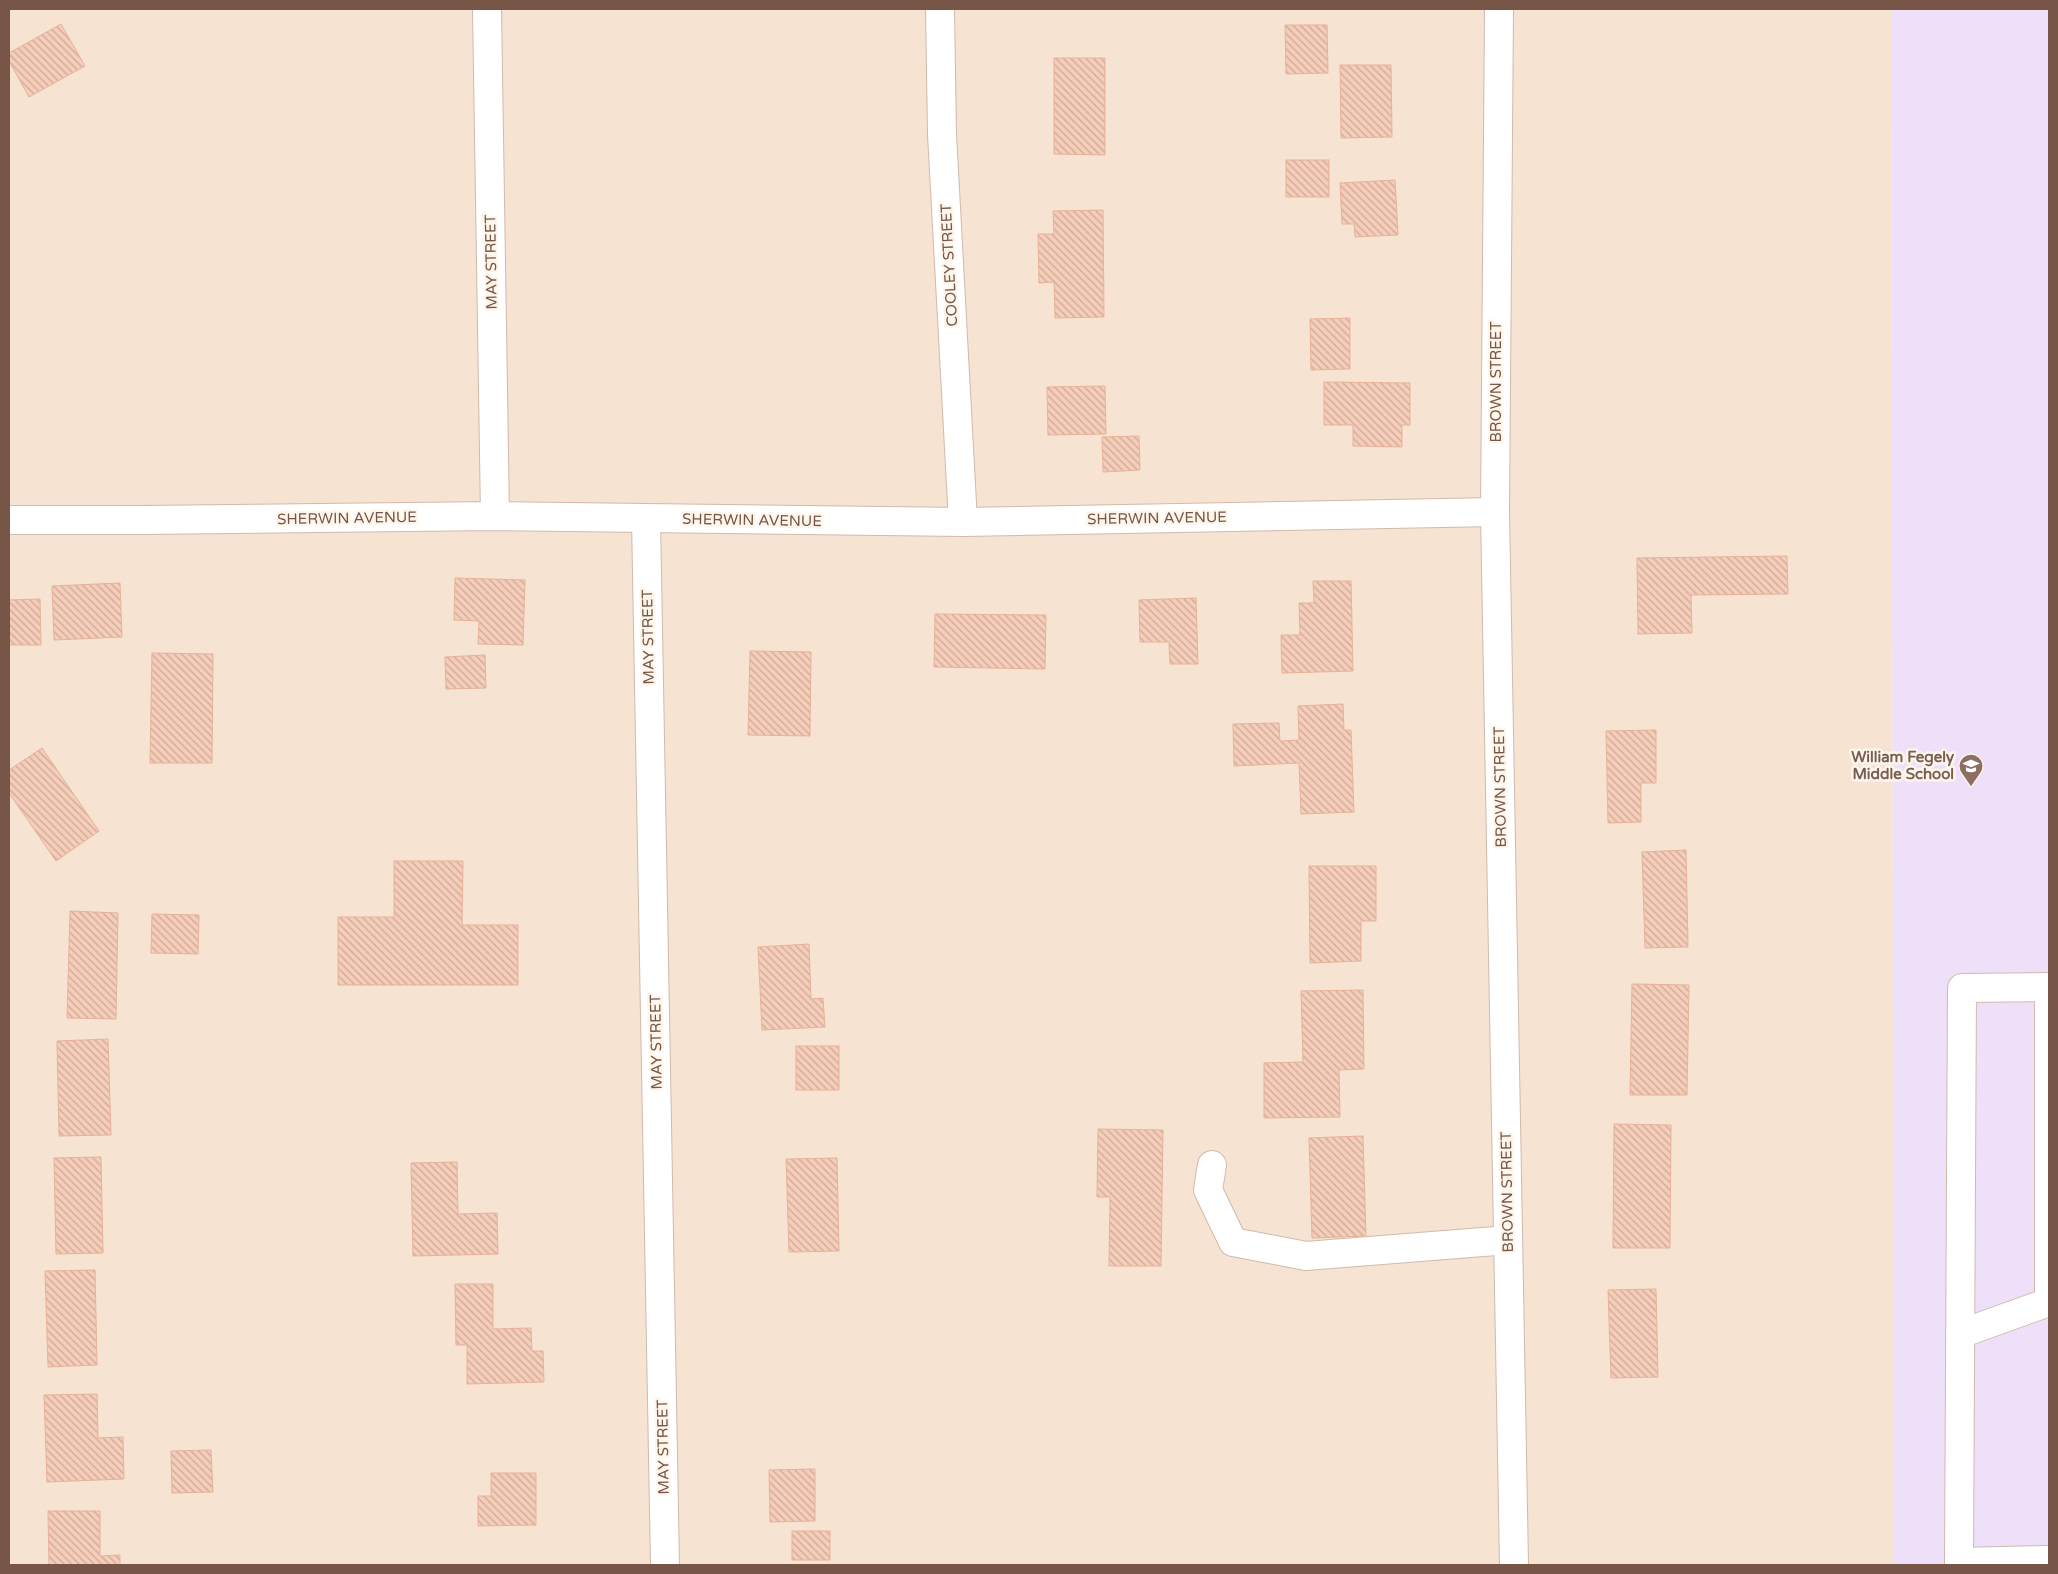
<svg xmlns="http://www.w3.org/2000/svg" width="2058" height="1574" viewBox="0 0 2058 1574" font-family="'Varela Round',sans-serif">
  <defs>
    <pattern id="building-back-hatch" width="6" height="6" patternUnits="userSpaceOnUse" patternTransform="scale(1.25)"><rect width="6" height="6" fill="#f5cdb9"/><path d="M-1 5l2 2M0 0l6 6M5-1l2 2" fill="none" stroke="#cba998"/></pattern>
  </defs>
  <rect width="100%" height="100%" fill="#fef2e3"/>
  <!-- residential -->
  <polygon fill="#f6e3d1" points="9,9 1891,9 1894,1565 9,1565"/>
  <!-- education -->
  <polygon fill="#efe0fa" points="1891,9 2049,9 2049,1565 1894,1565"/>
  <!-- building -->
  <g fill="url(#building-back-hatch)" stroke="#e8b299">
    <polygon points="61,24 85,66 29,97 9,61 9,53"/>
    <polygon points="1285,25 1327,25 1328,73 1286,74"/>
    <polygon points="1054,58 1105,58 1105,155 1054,154"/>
    <polygon points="1340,65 1391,65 1392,137 1341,138"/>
    <rect x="1286" y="160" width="43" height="37"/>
    <polygon points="1395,180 1398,235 1355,237 1354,224 1342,224 1340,183"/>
    <polygon points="1103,210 1104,317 1055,318 1054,282 1039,283 1038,234 1054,234 1053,211"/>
    <polygon points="1350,318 1350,369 1311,370 1310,319"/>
    <polygon points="1324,382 1410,383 1410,425 1402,425 1402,447 1353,446 1353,425 1324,425"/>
    <polygon points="1105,386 1106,434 1048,435 1047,387"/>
    <polygon points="1139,436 1140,470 1103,472 1102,437"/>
    <polygon points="1787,556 1788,594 1691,595 1692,633 1638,634 1637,558"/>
    <polygon points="455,578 525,580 523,645 478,644 479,621 454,620"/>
    <polygon points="1313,581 1351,581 1353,671 1282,673 1281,635 1300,635 1299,603 1314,603"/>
    <polygon points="120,583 122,637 54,640 52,586"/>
    <polygon points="1196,598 1198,664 1170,664 1169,642 1140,642 1139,600"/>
    <polygon points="40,599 41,645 9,645 9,600"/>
    <polygon points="935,614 1046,615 1045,669 934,667"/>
    <polygon points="750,651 811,652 810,736 748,735"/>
    <polygon points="152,653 213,654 212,763 150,763"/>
    <polygon points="485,655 486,688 446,689 445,657"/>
    <polygon points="1343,704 1344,730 1351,730 1354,812 1301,814 1299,763 1234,766 1233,724 1279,723 1280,741 1299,740 1298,706"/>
    <polygon points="1656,730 1656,783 1641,783 1641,822 1608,823 1606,731"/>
    <polygon points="42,748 99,831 56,861 9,793 9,770"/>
    <polygon points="1686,850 1688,947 1645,948 1642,852"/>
    <polygon points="394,861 463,861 462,925 518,925 518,985 338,985 338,917 394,917"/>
    <polygon points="1309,866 1376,866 1376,921 1361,921 1361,961 1310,963"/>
    <polygon points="70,911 118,913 116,1019 67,1018"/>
    <polygon points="152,914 199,915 198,954 151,953"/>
    <polygon points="809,944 811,999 823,998 825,1027 762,1030 758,947"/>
    <polygon points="1632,984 1689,985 1687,1095 1630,1095"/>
    <polygon points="1363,990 1364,1069 1339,1070 1340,1117 1264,1118 1264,1063 1303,1062 1301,991"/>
    <polygon points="108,1039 111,1135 59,1136 57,1041"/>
    <rect x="796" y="1046" width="43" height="44"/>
    <polygon points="1614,1124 1671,1125 1670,1248 1613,1248"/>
    <polygon points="1098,1129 1163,1130 1161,1266 1109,1266 1110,1197 1097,1197"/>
    <polygon points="1363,1136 1366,1236 1312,1238 1309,1138"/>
    <polygon points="101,1157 103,1253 56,1254 54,1158"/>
    <polygon points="837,1158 839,1251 789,1252 786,1159"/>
    <polygon points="457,1162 458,1214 497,1213 498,1254 413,1256 411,1163"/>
    <polygon points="95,1270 97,1365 48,1367 45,1271"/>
    <polygon points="455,1284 493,1284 493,1329 531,1328 532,1351 543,1351 544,1382 467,1384 467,1345 456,1345"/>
    <polygon points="1656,1289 1658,1377 1611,1378 1608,1290"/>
    <polygon points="97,1394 98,1438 123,1437 124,1479 47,1482 44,1395"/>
    <polygon points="211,1450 213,1492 172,1493 171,1451"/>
    <polygon points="815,1469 815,1521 770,1522 769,1470"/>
    <polygon points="491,1473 536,1473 536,1525 478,1526 478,1496 491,1496"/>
    <polygon points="48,1511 100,1511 100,1556 120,1555 120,1565 49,1565"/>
    <rect x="792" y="1531" width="38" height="29"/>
  </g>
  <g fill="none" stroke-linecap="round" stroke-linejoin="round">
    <defs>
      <g id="minor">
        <polyline points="487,9 495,516"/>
        <polyline points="940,9 942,134 963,522"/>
        <polyline points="1499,9 1495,512 1514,1565"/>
        <polyline points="646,519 665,1565"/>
        <polyline points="9,520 143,520 495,516 963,522 1495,512"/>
        <polyline points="2049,987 2049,1302"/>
        <polyline points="1212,1165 1208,1190 1233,1242 1306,1256 1508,1240"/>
        <polyline points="1960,1334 2049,1302"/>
        <polyline points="1959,1562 1962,988 2049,987"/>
        <polyline points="1959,1565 1959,1562 2049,1560"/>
      </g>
    </defs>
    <!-- minor casing -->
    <use href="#minor" stroke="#d2baac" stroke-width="30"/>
    <!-- minor -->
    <use href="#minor" stroke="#fff" stroke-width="28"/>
  </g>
  <!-- icons -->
  <defs>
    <symbol id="school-pin" viewBox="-11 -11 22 30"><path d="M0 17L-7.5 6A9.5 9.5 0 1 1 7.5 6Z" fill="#8d6e63" stroke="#fff6eb"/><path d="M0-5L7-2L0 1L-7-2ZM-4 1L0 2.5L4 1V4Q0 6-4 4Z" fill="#fff"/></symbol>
  </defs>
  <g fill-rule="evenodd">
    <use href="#school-pin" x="1957" y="752" width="28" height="38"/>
  </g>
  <g text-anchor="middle" stroke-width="5" stroke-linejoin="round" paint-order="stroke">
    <!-- street labels -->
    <g font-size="15" fill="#775648" stroke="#fff6eb">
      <text transform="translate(491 262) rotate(-91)" y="5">MAY STREET</text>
      <text transform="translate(949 265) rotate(-93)" y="5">COOLEY STREET</text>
      <text transform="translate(1496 382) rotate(-90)" y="5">BROWN STREET</text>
      <text transform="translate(347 518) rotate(-1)" y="5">SHERWIN AVENUE</text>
      <text transform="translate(1157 518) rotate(-1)" y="5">SHERWIN AVENUE</text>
      <text transform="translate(752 520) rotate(1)" y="5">SHERWIN AVENUE</text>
      <text transform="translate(648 637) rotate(-91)" y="5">MAY STREET</text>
      <text transform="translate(1500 787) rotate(-91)" y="5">BROWN STREET</text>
      <text transform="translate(656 1042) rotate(-91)" y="5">MAY STREET</text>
      <text transform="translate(1507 1192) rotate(-91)" y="5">BROWN STREET</text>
      <text transform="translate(663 1447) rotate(-91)" y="5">MAY STREET</text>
    </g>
    <!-- education labels -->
    <g font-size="15" font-weight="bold" fill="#785e54" stroke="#fff6eb" text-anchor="end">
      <text x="1954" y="762">William Fegely<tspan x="1954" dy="17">Middle School</tspan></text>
    </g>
  </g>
  <!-- border -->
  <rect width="2058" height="1574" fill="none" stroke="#775648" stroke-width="20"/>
</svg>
